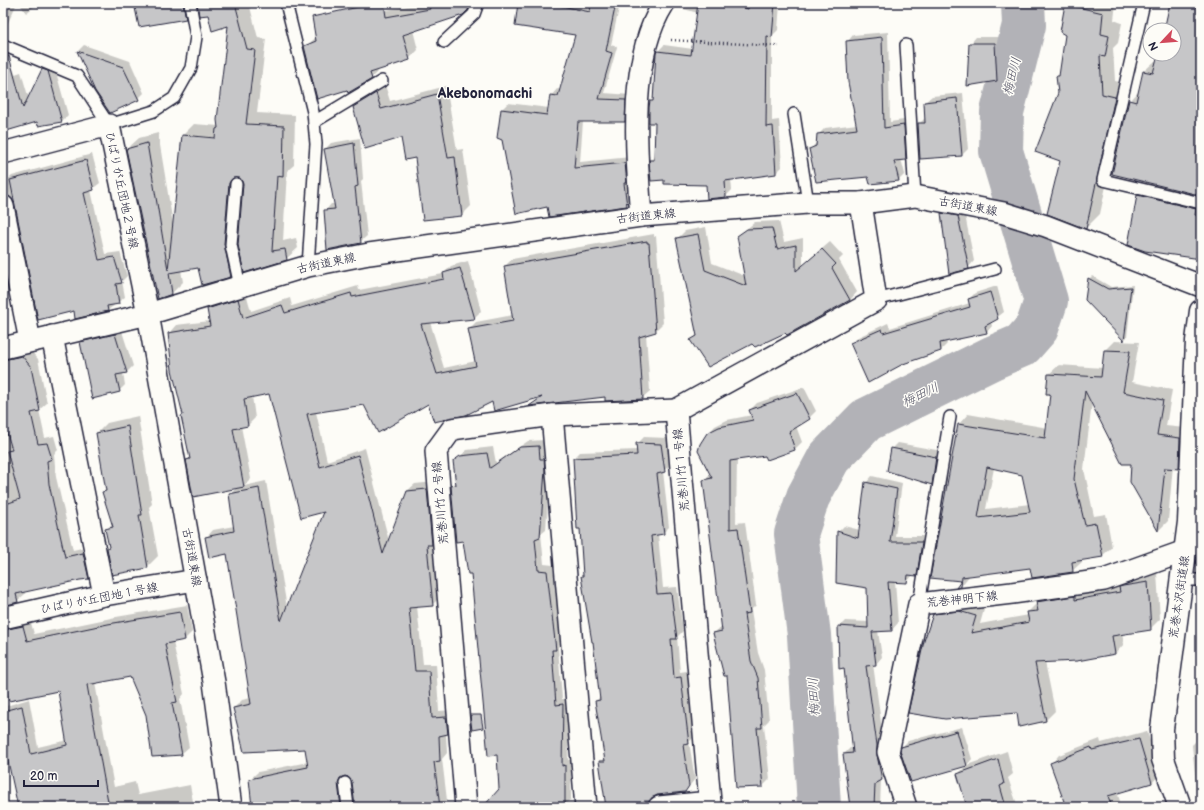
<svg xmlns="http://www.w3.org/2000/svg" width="1204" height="810" viewBox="0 0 1204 810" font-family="'Balsamiq Sans','Klee One',sans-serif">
  <rect width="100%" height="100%" fill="#fdfcf7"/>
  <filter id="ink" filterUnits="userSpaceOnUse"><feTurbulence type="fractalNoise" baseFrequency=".025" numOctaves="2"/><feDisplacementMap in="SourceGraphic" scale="8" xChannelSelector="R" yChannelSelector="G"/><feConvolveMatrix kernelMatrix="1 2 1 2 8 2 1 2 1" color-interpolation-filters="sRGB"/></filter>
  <g filter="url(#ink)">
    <!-- shadow -->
    <g fill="#0003" fill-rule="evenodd">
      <polygon points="3,3 17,3 7,25 3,29"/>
      <polygon points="19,3 39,3 26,13"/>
      <path d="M135 3H249L258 38 266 39 257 113 295 115 294 165 287 171 283 241 296 238 298 248 286 259 243 263 230 276 199 266 181 270 183 282 172 293 127 149 139 138 158 133 173 224 183 135 194 124 219 126 229 25 198 5 185 18ZM240 176 244 184 238 248 235 233Z"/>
      <polygon points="310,3 324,3 311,8"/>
      <polygon points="425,3 472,3 472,5 462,14 413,30 418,50 409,59 380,69 371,78 306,47 316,37 324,22"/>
      <polygon points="519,3 627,3 622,9 619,8 611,45 617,47 604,93 631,95 631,115 624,121 583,121 580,162 631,157 632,199 626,205 548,206 503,139 498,137 502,109 508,103 549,108 551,96 557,89 561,90 576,34"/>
      <polygon points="684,3 780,3 778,30 772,36 772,121 779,120 782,167 776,173 731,179 732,190 726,196 707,184 664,178 650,161 655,156 656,122 651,102 654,99 658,51 664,45 693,49 698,13 680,8"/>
      <polygon points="1068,3 1116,3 1114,20 1122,23 1118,43 1113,48 1115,81 1128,84 1100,214 1086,228 1061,161 1059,93 1057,77 1060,74 1066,34"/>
      <polygon points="1171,3 1201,3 1201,192 1198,195 1201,196 1201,258 1138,196 1151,183 1130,101 1140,90 1144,71 1155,61 1157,61 1159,54 1174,54 1174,30 1165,30"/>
      <polygon points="888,32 890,122 910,119 912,153 905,159 901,159 905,174 899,180 869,176 810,150 816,143 818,135 825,128 857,124 847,42 853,35"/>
      <polygon points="976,37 1000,37 1003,74 997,80 970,44"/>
      <polygon points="3,42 15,74 21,72 29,99 43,69 49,63 54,65 68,115 62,121 39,124 38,121 3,131"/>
      <polygon points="84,45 130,61 144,93 138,99 96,90 78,51"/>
      <polygon points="385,85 390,101 446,86 457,150 463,149 471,206 462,215 401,137 354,107 363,98"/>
      <polygon points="963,93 968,149 962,155 919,124 925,118 925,102 932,96"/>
      <polygon points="360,138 363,179 361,181 367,236 360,242 325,211 331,204 335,204 325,149 331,143"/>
      <polygon points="92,154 100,183 91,190 105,254 120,252 127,276 122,281 125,297 108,310 75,310 16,203 9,195 5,182 12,176"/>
      <polygon points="948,207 964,210 974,261 968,268 942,214"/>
      <polygon points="779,221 784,242 803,238 803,265 830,242 843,256 839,260 857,292 850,300 786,332 752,343 691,340 698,334 677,239 685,231 706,227 712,263 745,276 738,236 755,222"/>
      <path d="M654 234V237L656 236 663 323 655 331 646 334 650 391 642 398 606 396 532 405 540 397 493 401 365 403 316 412 327 461 365 448 389 541 407 491 415 484 434 482 440 597 432 605 417 606 423 664H436L439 711 453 710 455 726 446 733 447 753 442 759 447 800 439 807H253L250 779 258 772 308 762 306 748 234 708 242 700 251 698 228 553 206 538 213 530 234 526 230 495 237 487 187 460 190 457 169 333 176 325 210 321 208 309 215 302 246 293 251 311 290 298 292 306 358 286 359 290 443 274 451 266 468 261 481 311 474 318 430 322 444 368 476 361 469 329 476 322 513 315 505 266 512 259ZM270 392 325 510 287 608 266 481 244 486 251 479 241 426 248 425 255 418 252 396ZM348 775 352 779 355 806 349 804 345 776Z"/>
      <polygon points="1092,276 1111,287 1133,285 1127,337 1124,340 1086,300 1089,279"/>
      <polygon points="997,286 1004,312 991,322 992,326 986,333 946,340 947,344 941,350 903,363 852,343 858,337 888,323 890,328 970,303 969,299 975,293"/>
      <polygon points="121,328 133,366 127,372 123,373 125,385 119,391 81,343 87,336"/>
      <path d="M1114 341 1139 342 1132 382 1172 390 1166 426 1185 428 1180 458 1173 465 1168 521 1159 530 1131 482 1132 464 1092 402 1084 469 1094 516 1106 514 1112 547 1102 556 1082 560V562L1072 571 1031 567 970 575 961 586H958L963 580 932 577 959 424 968 414 1048 428 1051 393 1049 374 1059 365 1103 368 1105 350ZM994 468 1023 474 1030 504 986 509Z"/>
      <polygon points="29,349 38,359 47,403 39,410 45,438 54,436 58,450 54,454 56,477 73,550 90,546 95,571 88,578 24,591 25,594 17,601 3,606 3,350"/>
      <polygon points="804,387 816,411 809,418 796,426 802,442 795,449 767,458 766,455 737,459 736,523 745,522 756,605 751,610 758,653 764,670 769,720 764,725 770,779 763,786 714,633 722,626 704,480 710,474 708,434 715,426 727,420 752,415 750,410 757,403"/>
      <polygon points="138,416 152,504 149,507 158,556 147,567 108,548 110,546 107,529 113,523 103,492 106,489 97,433 107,423"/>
      <polygon points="644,437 667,438 671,465 663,471 669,527 663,533 658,534 663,588 677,587 683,631 677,637 680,672 687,671 694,737 689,742 695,779 685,791 657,794 643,802 600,762 605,757 596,701 600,697 594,641 592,641 582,576 584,574 574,458 580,452 638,450 638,443"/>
      <polygon points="545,440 550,463 546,530 541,534 544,564 553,565 562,643 558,647 562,699 569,699 568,760 571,760 571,799 564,805 497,807 494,796 500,789 498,754 472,573 452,486 457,482 454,462 467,450 493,447 496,463 528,441"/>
      <polygon points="898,443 942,451 937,478 931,484 892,449"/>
      <polygon points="872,476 902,483 895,536 928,536 922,569 916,575 913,575 907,582 895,581 898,623 892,630 878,631 882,657 876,664 873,664 888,773 881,780 880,807 851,807 844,754 850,748 854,748 839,627 845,621 869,622 868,587 838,532 844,526 860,530 866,483"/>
      <polygon points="1157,573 1160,619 1150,629 1122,633 1124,644 1115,654 1045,662 1055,711 1046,720 1018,712 934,615 944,605 985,606 980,624 1029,615 1028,612 1047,593"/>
      <polygon points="187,605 192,632 184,640 173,642 184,694 180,699 189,747 181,754 147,715 131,676 95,683 114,787 135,782 138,795 190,785 194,807 19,807 3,737 3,707 29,699 38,747 68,740 59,690 3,671 3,620 30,619 34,634 116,617"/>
      <polygon points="962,727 972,759 967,765 912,781 902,747 908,741"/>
      <polygon points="1147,731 1160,774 1152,783 1117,792 1120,801 1115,807 1067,807 1051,764 1059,755 1100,739 1101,743"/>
      <polygon points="1201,736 1201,784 1196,785 1192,745"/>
      <polygon points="1007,751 1013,774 1008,778 1018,807 968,807 958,774 967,765"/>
    </g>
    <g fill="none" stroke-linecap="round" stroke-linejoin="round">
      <!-- river -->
      <polyline stroke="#b2b2b7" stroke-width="44" points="819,807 809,635 796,534 808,497 829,458 866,420 992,358 1022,345 1037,328 1046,301 1001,151 1002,112 1024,25 1023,3"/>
    </g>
    <!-- building -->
    <g fill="#c6c6c8" stroke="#22223b" fill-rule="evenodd">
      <polygon points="134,3 183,3 186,19 139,27"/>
      <polygon points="197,3 235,3 247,49 255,50 246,124 284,126 283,177 277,176 272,251 285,249 287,260 244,273 238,245 243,184 240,178 233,178 229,183 224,244 231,277 202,285 198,268 169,273 172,294 158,299 126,149 147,143 168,270 182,135 215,138 216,129 218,128 217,120 228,26 212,31 208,15 199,16"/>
      <polygon points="362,3 384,3 386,17 430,9 428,3 471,3 468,10 463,15 403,35 410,60 370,73 372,79 348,93 347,90 317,99 304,46 316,41 312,17 363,6"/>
      <polygon points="518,3 548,3 590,12 591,3 616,3 606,51 612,53 599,99 626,100 625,122 578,122 574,168 625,163 627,183 624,183 627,206 549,217 547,207 516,214 502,140 497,138 501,109 547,115 550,95 558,96 575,35 515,26"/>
      <polygon points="698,3 730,3 748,9 749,3 775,3 772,37 767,36 766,127 773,126 776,174 725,181 726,197 707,199 706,185 664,184 664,180 651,181 649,163 649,160 654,160 655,123 649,123 649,107 650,101 653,101 656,53 657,51 691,55"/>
      <polygon points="1170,3 1182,3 1201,8 1201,185 1199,195 1112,174 1129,100 1136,102 1143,71 1153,73 1158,54 1174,54 1174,30 1164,30"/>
      <polygon points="1065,4 1103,13 1101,34 1109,36 1105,57 1100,56 1102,94 1115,97 1086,229 1047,214 1060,161 1035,152 1058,93 1056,76 1059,76 1065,35 1060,32"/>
      <polygon points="882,37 884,128 904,125 906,160 894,161 899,181 870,184 868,177 816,182 809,149 816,146 817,134 857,129 848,82 846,41"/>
      <polygon points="969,43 995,43 997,81 967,86"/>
      <polygon points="77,51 123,67 139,100 110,113 95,91"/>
      <polygon points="9,56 23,108 42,69 48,71 62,122 38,126 37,122 3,132 3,57"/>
      <polygon points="376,93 381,109 437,94 448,158 455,157 462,216 423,220 415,158 405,160 401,138 365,149 353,107"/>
      <polygon points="957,98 962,156 920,159 918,123 925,123 924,102"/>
      <polygon points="354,143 358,186 355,187 361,243 327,250 324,210 335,209 324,149"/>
      <polygon points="86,160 94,190 84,193 99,260 114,257 122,283 116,284 119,304 107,306 108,311 75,319 74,311 38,320 10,180"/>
      <polygon points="1137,195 1196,209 1195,215 1201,216 1201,259 1145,251 1128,245"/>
      <polygon points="941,213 958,216 969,269 949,274"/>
      <polygon points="772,228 777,249 796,245 796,271 822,249 836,264 832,268 850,300 787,335 785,333 755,347 752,344 708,367 690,340 697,336 676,238 698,234 705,270 746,286 737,236 747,229"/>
      <polygon points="647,241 647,243 649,243 656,332 639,337 643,399 605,401 605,397 529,406 542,397 494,411 492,402 466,415 434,422 428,404 378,433 364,405 307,414 320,467 358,455 383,554 407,491 427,489 432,545 427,545 433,606 409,608 415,671 429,671 432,718 446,717 448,734 439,736 440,761 434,762 440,807 355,807 352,782 348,777 345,776 340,778 338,783 341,807 252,807 249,779 308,767 305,749 244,752 233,708 251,704 227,554 209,558 205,537 234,531 229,494 259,488 281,621 324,512 301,518 269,394 244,399 248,426 233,429 244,487 193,497 186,460 190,459 181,416 183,415 172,370 168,333 210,326 207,309 238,299 243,318 282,305 285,313 351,293 352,297 444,279 443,273 460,268 475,319 421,324 437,374 476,366 468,329 513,321 504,266"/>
      <polygon points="1088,278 1108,289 1131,287 1124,341 1085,300"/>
      <polygon points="990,292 998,319 985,326 987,333 940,343 941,351 903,364 868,383 850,343 882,329 883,333 970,307 968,299"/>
      <polygon points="115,334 127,373 116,375 120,392 92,399 80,342"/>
      <path d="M1104 350 1130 351 1123 392 1163 400 1157 435 1180 438 1179 469 1165 468 1158 531 1130 482 1131 464H1122L1085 391 1074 479 1085 525 1096 523 1103 557 1072 562 1073 572 1032 578 1030 568 962 577 961 587 956 588 961 581 930 578 958 424 1045 438 1050 394H1046L1048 374 1101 377ZM987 467 1022 475 1030 512 978 518Z"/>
      <polygon points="22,356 31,367 40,411 31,413 38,444 47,443 52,459 47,461 49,484 65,557 83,553 89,579 80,580 16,594 18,602 3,606 3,505 20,499 7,451 12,450 3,419 3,360"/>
      <polygon points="797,393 810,419 789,432 795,450 767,460 765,456 730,461 730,529 738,528 750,613 744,614 751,661 758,678 762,728 757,728 763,787 736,788 727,676 724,676 713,633 722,631 703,480 712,478 698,451 700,444 707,433 719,427 753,420 749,410"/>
      <polygon points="128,426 142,515 139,515 148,568 112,575 107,548 109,547 105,529 113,527 102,492 106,491 96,433"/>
      <polygon points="636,443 661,444 665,472 657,474 664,534 651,536 657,594 671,593 677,639 671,639 674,678 681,677 689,744 683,745 689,786 685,792 657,795 649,801 644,801 644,803 606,807 599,761 605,761 595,701 600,700 593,642 592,642 581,576 583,576 580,529 577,529 573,458 637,455"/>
      <polygon points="539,446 540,459 544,459 545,470 540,537 535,539 538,570 547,571 556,650 552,650 556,705 563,704 562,766 565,765 565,806 483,807 499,789 497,755 488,756 471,574 468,574 463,541 456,542 451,486 456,485 453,461 460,456 487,453 490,468 520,447"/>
      <polygon points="891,448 936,457 932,485 887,471"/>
      <polygon points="865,482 897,489 890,542 922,542 917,576 908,575 907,583 888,582 892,631 872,632 876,665 866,666 877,745 877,755 882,780 875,784 874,807 850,807 843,754 853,753 844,668 839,669 838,626 868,628 867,588 836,583 837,531 858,538"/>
      <polygon points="1148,582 1151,630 1112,636 1115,654 1077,661 1035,663 1046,721 1019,727 1017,713 945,719 908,713 924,641 933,614 959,611 976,616 971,633 1029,622 1027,612 1038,611 1036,602 1075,596 1075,600 1120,592 1119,587 1123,586"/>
      <polygon points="180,612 185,640 165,644 177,702 172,703 182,755 152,757 146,715 130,677 87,685 109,807 18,807 3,738 3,711 22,706 31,754 67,745 58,691 9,701 3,675 3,630 23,626 27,641 108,624"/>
      <polygon points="470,715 481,715 483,728 472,730"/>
      <polygon points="957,731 967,766 911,782 900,751 901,747"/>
      <polygon points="1139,739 1152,783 1108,796 1112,807 1066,807 1050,763 1091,747 1092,750"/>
      <polygon points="998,759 1004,784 1000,786 1006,807 967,807 957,774"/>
    </g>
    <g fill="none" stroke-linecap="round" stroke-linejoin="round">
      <defs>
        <g id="lane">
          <polyline points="286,3 313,112 316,144 308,266"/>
          <polyline points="1144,3 1103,180 1201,203"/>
          <polyline points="444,42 474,14 478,3"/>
          <polyline points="3,45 77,76 109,125 154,111 174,98 191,68 196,37 190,3"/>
          <polyline points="906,45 915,196"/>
          <polyline points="794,114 808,203"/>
          <polyline points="314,122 382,81"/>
          <polyline points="236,184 231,245 240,286"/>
          <polyline points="876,300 995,269"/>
          <polyline points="1181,580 1201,580"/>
          <polyline points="919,604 950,417"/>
          <polyline points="345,783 348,807"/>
        </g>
        <g id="street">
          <polyline points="3,153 109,125 148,314 3,348"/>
          <polyline points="3,206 30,341"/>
          <path d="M641 216C636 151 628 59 664 3"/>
          <polyline points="52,336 104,595"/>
          <polyline points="552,415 586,807"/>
          <polyline points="3,618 104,595 196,580"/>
          <polyline points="231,807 214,682 148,314 308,266 369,254 641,216 808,203 861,203 915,196 1004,213 1046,226 1201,286"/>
          <polyline points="466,807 436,451 452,429 552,415 676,410"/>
          <polyline points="659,807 710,802 676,410 876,300 861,203"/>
          <polyline points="906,807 888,752 919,604 1012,593 1104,580 1185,551"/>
        </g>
        <polyline id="secondary" points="1180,807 1163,759 1162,729 1189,522 1197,341 1201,311"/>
      </defs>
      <!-- lane casing -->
      <use href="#lane" stroke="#22223b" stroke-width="14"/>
      <!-- street casing -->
      <use href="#street" stroke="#22223b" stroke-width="24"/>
      <!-- secondary casing -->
      <use href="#secondary" stroke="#22223b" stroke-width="25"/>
      <!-- path -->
      <polyline stroke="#22223b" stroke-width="2.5" stroke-dasharray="1 3" stroke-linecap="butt" points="671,40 779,46"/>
      <!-- lane -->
      <use href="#lane" stroke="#fdfcf7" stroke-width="11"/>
      <!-- street -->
      <use href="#street" stroke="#fdfcf7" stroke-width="21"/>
      <!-- secondary -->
      <use href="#secondary" stroke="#fdfcf7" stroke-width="22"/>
    </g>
  </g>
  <g text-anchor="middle" stroke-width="3" stroke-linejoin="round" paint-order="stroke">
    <!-- street labels -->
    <g font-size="12" fill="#22223b" stroke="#fdfcf7">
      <text transform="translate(122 190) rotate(78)" y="4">ひばりが丘団地２号線</text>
      <text transform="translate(968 206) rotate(11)" y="4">古街道東線</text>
      <text transform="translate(646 216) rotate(-6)" y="4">古街道東線</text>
      <text transform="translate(326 263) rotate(-12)" y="4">古街道東線</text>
      <text transform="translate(681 470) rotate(-95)" y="4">荒巻川竹１号線</text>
      <text transform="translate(440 503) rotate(-95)" y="4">荒巻川竹２号線</text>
      <text transform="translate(192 557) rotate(80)" y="4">古街道東線</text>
      <text transform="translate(1179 597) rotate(-82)" y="4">荒巻本沢街道線</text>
      <text transform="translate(99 598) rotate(-11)" y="4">ひばりが丘団地１号線</text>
      <text transform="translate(962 599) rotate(-6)" y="4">荒巻神明下線</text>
    </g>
    <!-- water labels -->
    <g font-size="13" font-style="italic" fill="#545466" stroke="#fdfcf7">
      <text transform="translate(1011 76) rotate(-76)" y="5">梅田川</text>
      <text transform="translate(920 394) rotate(-26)" y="5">梅田川</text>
      <text transform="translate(813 697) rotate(-93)" y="5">梅田川</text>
    </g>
    <!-- quarter labels -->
    <g font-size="14" font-weight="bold" fill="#22223b" stroke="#fdfcf7">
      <text x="485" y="98">Akebonomachi</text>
    </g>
  </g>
  <!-- margin -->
  <rect width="1204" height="810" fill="none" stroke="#fdfcf7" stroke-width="16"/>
  <rect x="8" y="8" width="1188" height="794" fill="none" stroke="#22223b" stroke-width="1.5" filter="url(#ink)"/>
  <!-- north arrow -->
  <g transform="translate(1162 42) rotate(244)"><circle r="19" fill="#fdfcf7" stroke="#a5a5ac"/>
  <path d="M0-3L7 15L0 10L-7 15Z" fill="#d1495b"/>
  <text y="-6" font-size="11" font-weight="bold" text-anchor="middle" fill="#22223b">N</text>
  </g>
  <!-- scale -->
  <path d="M24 780v6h74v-6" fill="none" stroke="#22223b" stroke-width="2"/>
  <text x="30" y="780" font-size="12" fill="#22223b" stroke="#fdfcf7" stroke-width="3" paint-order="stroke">20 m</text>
</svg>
